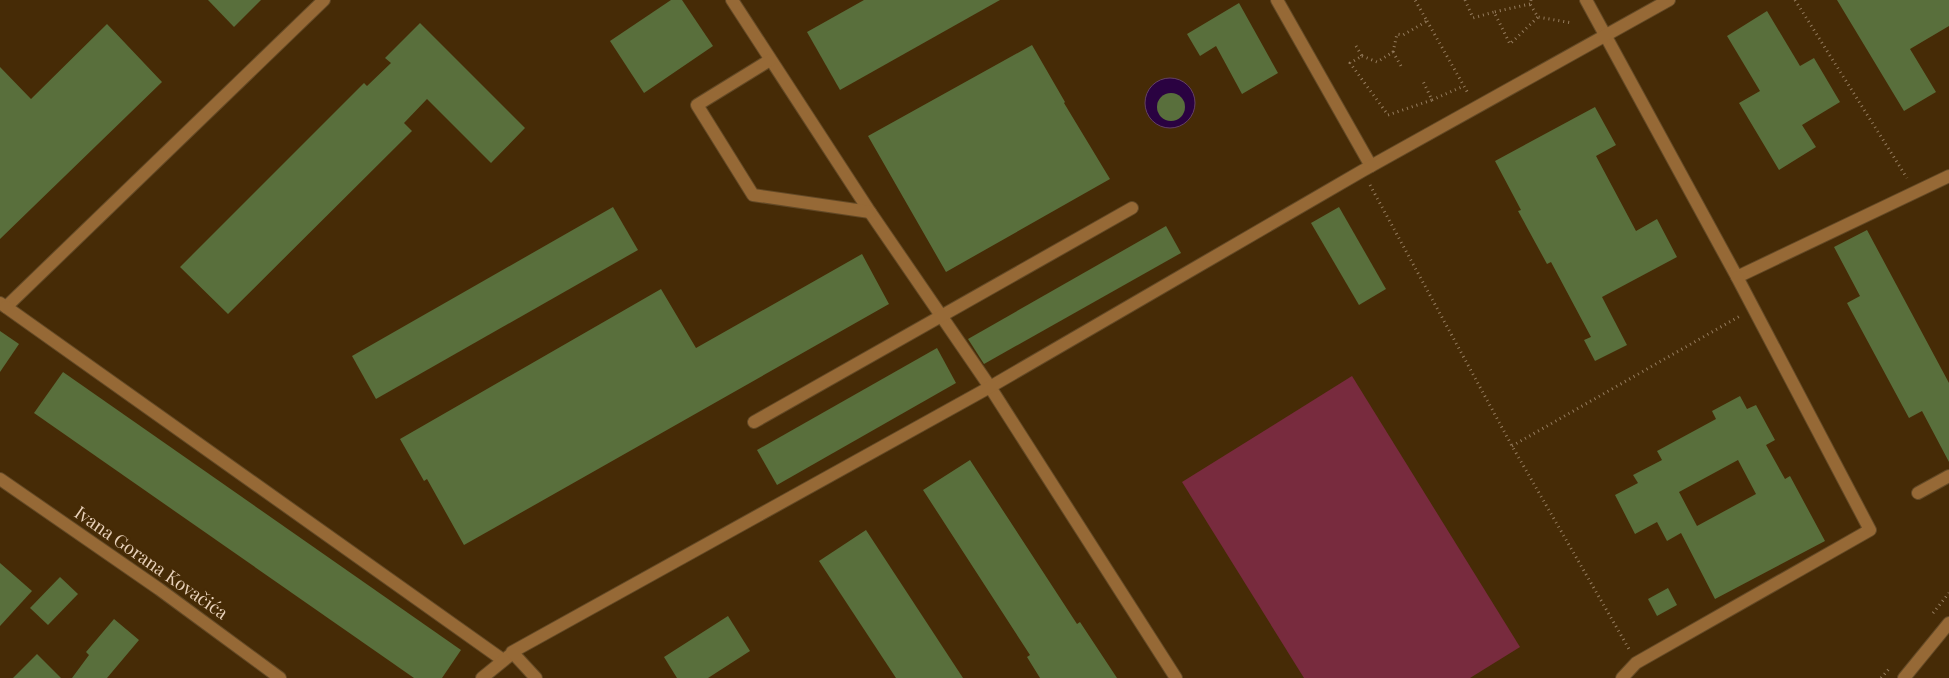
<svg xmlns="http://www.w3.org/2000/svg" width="1949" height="678" viewBox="0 0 1949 678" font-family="'Playfair Display',serif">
  <rect width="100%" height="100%" fill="#462b06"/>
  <!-- green -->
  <polygon fill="#782b3e" points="1352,376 1520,647 1470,678 1304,678 1182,482"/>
  <!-- water -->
  <circle fill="#2a0241" stroke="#634065" cx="1170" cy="103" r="25"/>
  <!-- building -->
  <g fill="#596f3c" fill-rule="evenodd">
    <polygon points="208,0 261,0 234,27"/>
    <polygon points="671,0 682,0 713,46 644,93 610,41"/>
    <polygon points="864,0 1000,0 840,90 807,32"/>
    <polygon points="1837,0 1949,0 1949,26 1910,49 1936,92 1904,111"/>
    <polygon points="1239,3 1278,73 1242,94 1216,46 1200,56 1187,34"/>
    <polygon points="1767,11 1800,66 1814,58 1840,102 1802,125 1816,147 1779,170 1739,103 1760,91 1727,36"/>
    <polygon points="420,23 525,128 491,163 427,99 404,123 412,131 228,314 180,267 364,83 367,86 391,63 385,58"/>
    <polygon points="107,24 162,82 0,239 0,67 31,99"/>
    <polygon points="1032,45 1065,102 1064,103 1110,179 946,272 868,136"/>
    <circle cx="1171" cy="107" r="14"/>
    <polygon points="1595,107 1616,145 1596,156 1636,231 1657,219 1677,257 1602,297 1627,345 1595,361 1584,340 1591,337 1551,262 1547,264 1518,211 1521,210 1495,161"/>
    <polygon points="613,207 638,250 376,399 352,356"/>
    <polygon points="1339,207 1386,289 1359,305 1311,223"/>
    <polygon points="1166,226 1181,253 984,364 968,339"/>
    <polygon points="1867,230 1949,383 1949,462 1922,411 1909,418 1847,303 1860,296 1834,247"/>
    <polygon points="862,254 889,304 464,545 427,479 424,481 400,439 661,289 696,348"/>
    <polygon points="0,331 19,344 0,372"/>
    <polygon points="937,348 956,383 777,485 757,450"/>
    <polygon points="63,372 461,650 442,678 414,678 34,413"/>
    <path d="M1740 396 1747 409 1756 405 1775 440 1766 445 1785 479 1790 476 1825 541 1715 599 1681 533 1667 541 1657 522 1635 534 1615 495 1638 483 1633 475 1662 460 1657 451 1716 419 1712 411ZM1738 460 1756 494 1697 526 1679 492Z"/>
    <polygon points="970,460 1077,624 1080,622 1117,678 1040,678 1027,657 1030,655 923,490"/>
    <polygon points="866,530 963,678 896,678 819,561"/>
    <polygon points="0,563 32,591 0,626"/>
    <polygon points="60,577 78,594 48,625 30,608"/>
    <polygon points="1668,588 1677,605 1657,616 1648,599"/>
    <polygon points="728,616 750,651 708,678 677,678 664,657"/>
    <polygon points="114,619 139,640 107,678 72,678 89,655 86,652"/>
    <polygon points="37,654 61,678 13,678"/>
  </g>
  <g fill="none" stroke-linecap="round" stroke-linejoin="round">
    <defs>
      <g id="minor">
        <polyline points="732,0 870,212 990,387 1176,678"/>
        <polyline points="1277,0 1371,166"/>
        <polyline points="1586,0 1737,277 1949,176"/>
        <polyline points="770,60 697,105 753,195 870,212"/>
        <polyline points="0,303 6,307 324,0"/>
        <polyline points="6,307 503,660"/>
        <polyline points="754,422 1132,208"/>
        <polyline points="0,479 159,589 280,678"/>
        <polyline points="1918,493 1949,476"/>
        <polyline points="482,678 509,656"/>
        <polyline points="536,678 512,652 990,387 1362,171 1669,0"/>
        <polyline points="1622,678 1636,663 1870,530 1737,277"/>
        <polyline points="1904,678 1949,623"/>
      </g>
    </defs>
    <!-- minor casing -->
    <use href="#minor" stroke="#634926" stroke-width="14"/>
    <!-- path -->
    <g stroke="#957c5e" stroke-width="3" stroke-dasharray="1 4" stroke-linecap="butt">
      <polyline points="1465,0 1473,18 1494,12"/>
      <polyline points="1531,0 1530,4 1538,17 1572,23"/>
      <polyline points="1795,0 1907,178"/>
      <polyline points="1530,4 1494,12 1510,44 1538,17"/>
      <polyline points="1427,21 1469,95"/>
      <polyline points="1356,46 1362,56 1350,63 1388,115 1432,100 1422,79"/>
      <polyline points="1393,52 1397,34 1403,35 1427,21 1415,0"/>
      <polyline points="1362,56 1377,62 1393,52 1401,66"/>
      <polyline points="1432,100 1464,86"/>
      <polyline points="1370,185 1512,446 1629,649"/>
      <polyline points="1512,446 1740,316"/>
      <polyline points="1933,613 1949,593"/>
      <polyline points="1881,678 1889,669"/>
    </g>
    <!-- minor -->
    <use href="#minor" stroke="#966936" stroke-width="12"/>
  </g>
  <g text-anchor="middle" stroke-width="4.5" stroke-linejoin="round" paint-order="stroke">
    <!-- street labels -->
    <g font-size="18" fill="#e8d1ba" stroke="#462b06">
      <text transform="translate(151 563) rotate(35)" y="6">Ivana Gorana Kovačića</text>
    </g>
  </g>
</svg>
